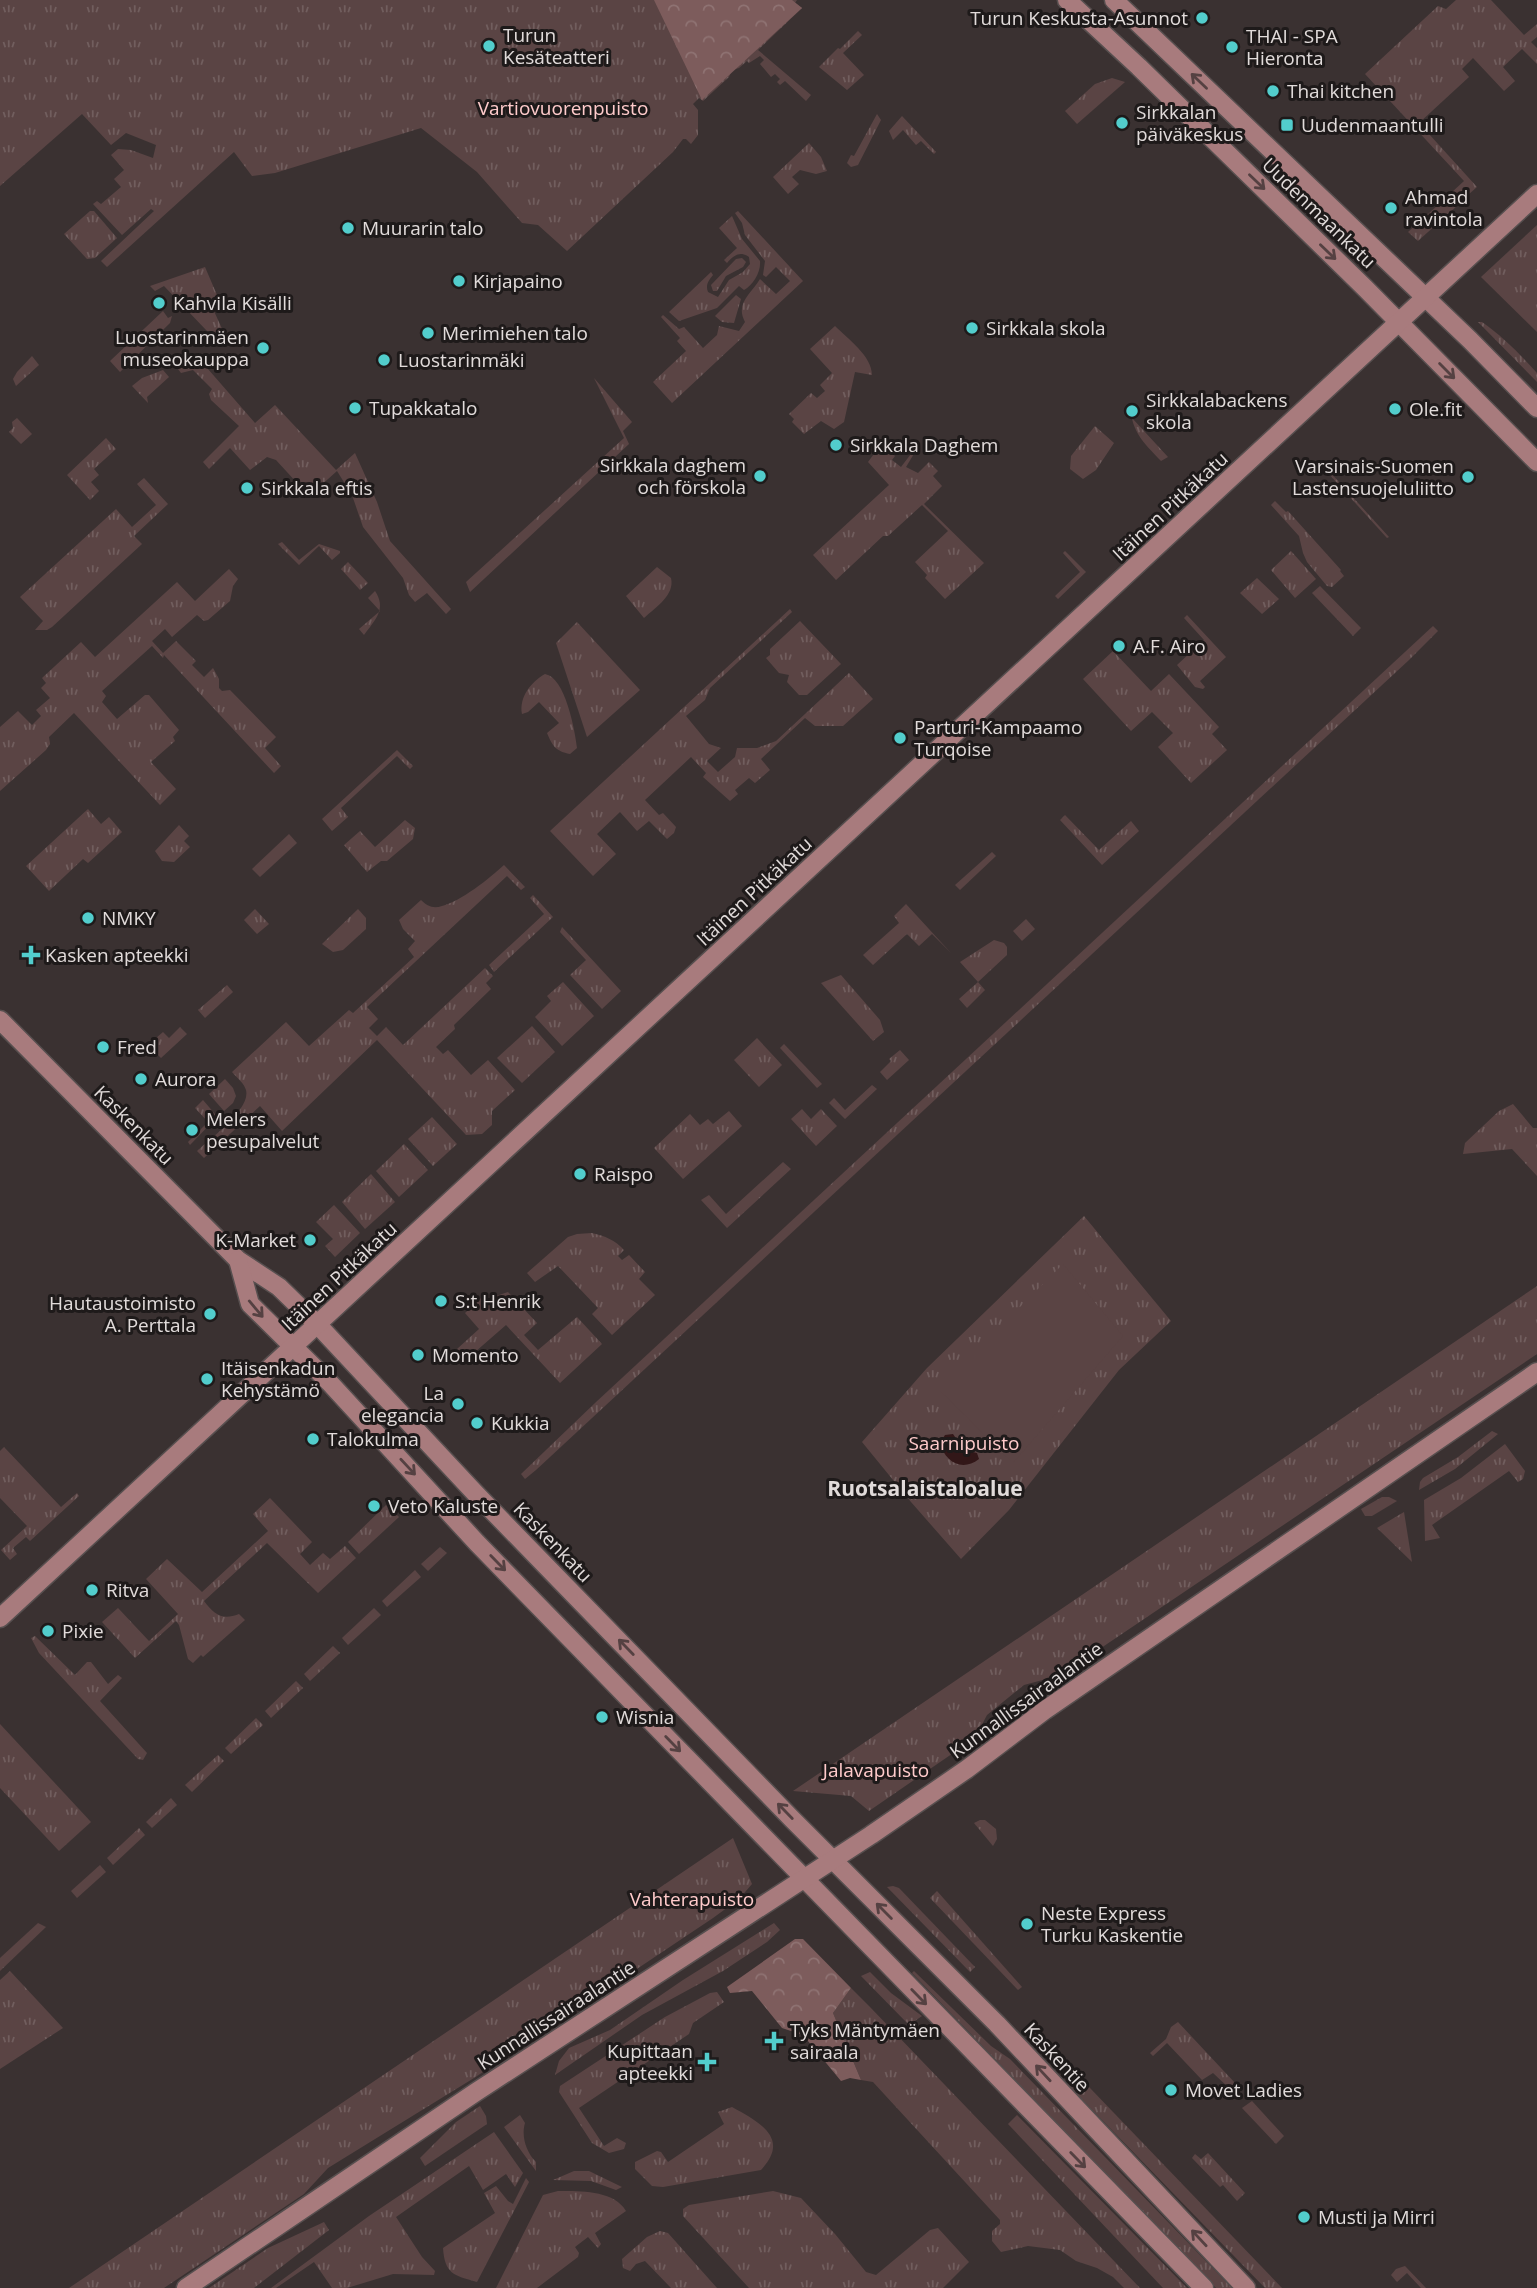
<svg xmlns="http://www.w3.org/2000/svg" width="1537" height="2288" viewBox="0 0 1537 2288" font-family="'Open Sans',sans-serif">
  <defs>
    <pattern id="grass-tufts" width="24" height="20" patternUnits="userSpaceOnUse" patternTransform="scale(1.75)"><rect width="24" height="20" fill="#5a4444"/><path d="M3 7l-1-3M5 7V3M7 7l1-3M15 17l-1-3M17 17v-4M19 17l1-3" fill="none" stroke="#715e5e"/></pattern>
    <pattern id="forest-crowns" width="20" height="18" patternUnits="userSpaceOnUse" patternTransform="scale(1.75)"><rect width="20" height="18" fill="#7d5c5c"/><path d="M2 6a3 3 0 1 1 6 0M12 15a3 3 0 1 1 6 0" fill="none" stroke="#8f7373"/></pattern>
  </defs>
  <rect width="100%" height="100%" fill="#3a3131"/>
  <!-- grass -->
  <g fill="url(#grass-tufts)">
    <polygon points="0,0 797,0 795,3 802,8 758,50 811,95 806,101 785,81 780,85 777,82 780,79 775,74 771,77 760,64 764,60 760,56 749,63 747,61 739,68 732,70 729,77 703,101 699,98 693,104 698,110 698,135 691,144 686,139 683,139 673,152 567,251 538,225 522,223 477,172 421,128 275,173 252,176 234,152 107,267 101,261 154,211 151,209 122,235 93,204 97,201 101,204 121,187 114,179 124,170 111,155 118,149 131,150 153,158 156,145 126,133 111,145 82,114 0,186"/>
    <polygon points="1456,0 1491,0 1524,35 1537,24 1537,37 1531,42 1537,48 1537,64 1522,49 1503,67 1515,81 1504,91 1473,58 1462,69 1469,77 1419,123 1477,187 1460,202 1451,193 1464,181 1365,74 1438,6 1446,9"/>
    <polygon points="858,31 862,35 843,53 864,75 847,90 819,67 838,48 840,49"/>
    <polygon points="1112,78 1125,82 1077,124 1065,111 1095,84"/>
    <polygon points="877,114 881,120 858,165 851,167 847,163 851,155 854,156"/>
    <polygon points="902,116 936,152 934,154 921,141 916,145 903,130 893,140 889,131"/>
    <polygon points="809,143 821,157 827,171 816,174 800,170 792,177 799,184 788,194 773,177"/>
    <polygon points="1448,196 1458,205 1418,241 1408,232"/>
    <polygon points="90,211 94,211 117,238 95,258 87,259 64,234"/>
    <path d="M738 211 803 281 672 403 653 382 686 351 677 341 680 338 661 317 663 315 679 329 684 327 703 348 717 335 719 326 739 331 745 322C735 303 751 294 760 279L776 294 790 281 776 267 766 277 763 275 765 261 745 235 742 223 735 213Z"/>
    <path d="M732 216 742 239 760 261C761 272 753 285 744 290L739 286 717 308 679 321 669 312 711 272 713 275C709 280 705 285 708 292L718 297 729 280 743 272 750 264 749 257C740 251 734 255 727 263L724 260 737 248 719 228Z"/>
    <polygon points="1537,225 1537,332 1481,277"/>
    <polygon points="742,258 746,262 743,267 726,276 717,291 713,291 711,285 736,259"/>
    <polygon points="205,267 217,295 209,300 223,331 214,334 213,331 207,331 164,286 155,291 150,286"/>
    <polygon points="736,295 741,299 734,323 722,322 715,316"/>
    <polygon points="163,311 168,318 172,316 170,323 120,372 110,361"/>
    <path d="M1478 322H1482C1502 336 1520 354 1537 373V382Z"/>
    <path d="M835 326C848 339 872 356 872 375L855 372 844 422 834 429 821 421 804 434 792 422 794 419 789 414 811 393 817 398 825 391 820 385 832 373 810 349Z"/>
    <polygon points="32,356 39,365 16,386 13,379 17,372"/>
    <polygon points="201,361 255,423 275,405 336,470 355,453 377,502 390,541 451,609 446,614 427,593 415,602 409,595 403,578 363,527 352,495 337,471 309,496 276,460 267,457 250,470 230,448 209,469 203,462 239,426 211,400 209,394 212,389 193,370 181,373 178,369"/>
    <polygon points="163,370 169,377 147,397 148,403 132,386 142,378"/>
    <polygon points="594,378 632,422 623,431 629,444 470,592 466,582 624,438"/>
    <path d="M1131 412 1134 416 1132 418 1168 457 1161 461C1147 446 1133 434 1131 412Z"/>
    <polygon points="17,418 32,434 21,444 9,432 13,428 12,422"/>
    <polygon points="1095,426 1114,443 1096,470 1083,479 1070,469 1071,456"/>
    <polygon points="907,436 918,447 906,467 918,473 929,462 938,471 933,476 942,486 924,504 984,563 945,599 925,578 927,575 915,562 948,531 922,505 888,536 883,536 836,580 813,555 889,485 868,462 882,443 895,456 892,460 901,467 914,450 903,439"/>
    <polygon points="106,438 116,449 94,469 99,475 91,482 99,491 90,500 67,475"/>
    <polygon points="1319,460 1389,537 1387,538 1318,462"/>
    <polygon points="144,478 168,504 134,536 142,544 52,627 47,630 35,630 43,621 20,597 116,509 132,527 156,505 137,484"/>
    <polygon points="1275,501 1286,512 1288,511 1341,570 1340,571 1344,576 1332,587 1327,586 1307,562 1303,553 1299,536 1271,505"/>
    <polygon points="282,542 299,560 319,544 340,551 340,553 332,560 319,546 299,565 278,544"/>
    <polygon points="1065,551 1086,572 1058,599 1055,596 1080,572 1063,553"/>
    <polygon points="1291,551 1316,579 1295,598 1271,570"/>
    <polygon points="348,562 368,583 360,590 341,569"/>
    <path d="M657 567 671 578C675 595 656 607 644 618L626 596Z"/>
    <polygon points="229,569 238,579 233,586 230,601 208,620 204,621 197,615 172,637 165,629 152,641 163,653 176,641 196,661 192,665 204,677 213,668 219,679 219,688 222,691 230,690 276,737 265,748 281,766 274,773 164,655 163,658 152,646 102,691 106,696 102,702 117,719 145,695 149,695 179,730 173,737 175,741 151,762 176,789 160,805 74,713 49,737 50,744 46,750 0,791 0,727 18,711 32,725 41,716 36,710 50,698 41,688 46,683 42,678 81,642 95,657 177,582 195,601"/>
    <polygon points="1257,578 1279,599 1262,614 1240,593"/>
    <polygon points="1320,586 1361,628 1353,636 1312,593"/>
    <path d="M375 591C387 609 375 620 364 635L359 629 380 611 368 598Z"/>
    <polygon points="790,609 792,612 710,688 705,700 686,716 709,744 721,748 707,761 718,772 735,757 737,748 757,748 776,741 849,673 873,699 843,726 815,726 805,718 761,759 770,770 755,783 749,778 735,790 738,794 730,801 703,777 706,773 691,757 645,800 659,815 663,813 676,827 674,833 667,839 649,821 637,831 620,812 597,834 616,854 593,876 550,831"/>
    <polygon points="1187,615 1226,657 1200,681 1205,687 1203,689 1195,687 1177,665 1204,640 1184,618"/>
    <polygon points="800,621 841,664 807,695 799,695 787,682 789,675 779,673 766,658 770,655 770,649"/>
    <polygon points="577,622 640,690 587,737 556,643"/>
    <polygon points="1433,626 1438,631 1409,660 536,1470 525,1479 521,1474 595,1403"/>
    <polygon points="1113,651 1151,691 1169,674 1219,727 1212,734 1227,750 1191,783 1158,747 1173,733 1152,712 1131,731 1083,679"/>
    <path d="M545 674C565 677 575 730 577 748L570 754C556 751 553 747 547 733L559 723 539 702 528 712 522 714C519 697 531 682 545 674Z"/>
    <polygon points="397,750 413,766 410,769 397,756 341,808 348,817 332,831 322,819"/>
    <polygon points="88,809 101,824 109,817 122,832 88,863 83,859 49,891 26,866"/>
    <polygon points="1065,815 1099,850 1131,821 1139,831 1102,865 1060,820"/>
    <polygon points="405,820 415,828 413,839 387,861 381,861 367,872 344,845 360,831 375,847"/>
    <polygon points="179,825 189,836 184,841 190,847 174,862 162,861 155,851"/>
    <polygon points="289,834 297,843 260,877 252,869"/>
    <polygon points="992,852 996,856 960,890 955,885"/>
    <path d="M504 865 525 887 521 890 507 876 367 1007 378 1019 369 1028 377 1036 386 1027 403 1045 485 968 493 976 486 983 491 989 454 1025 455 1029 436 1047 443 1054 448 1050 471 1075 488 1060 515 1090 492 1111V1125L482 1134 466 1135 377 1040 282 1131 260 1106 204 1158 197 1151C211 1138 251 1109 246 1090 244 1083 237 1078 232 1072L286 1022 309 1046 349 1010 353 1013 414 957 408 949 415 941 403 929 399 920 421 900C427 906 433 909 442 906 460 902 490 878 504 865Z"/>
    <polygon points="533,895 553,917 494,972 489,965 544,914 530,898"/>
    <polygon points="906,904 951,953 932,934 919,946 907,934 873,965 863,955 899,923 894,916"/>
    <polygon points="255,909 269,924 257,934 244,920"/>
    <polygon points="358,909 366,918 366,929 343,950 333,952 322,944"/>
    <polygon points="1026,919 1035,929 1022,941 1013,931"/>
    <polygon points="562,927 621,991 602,1009 570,975 586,960 560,932"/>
    <polygon points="994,940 1004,943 1007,947 1007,955 978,982 985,990 967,1008 959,999 978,982 960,962"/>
    <polygon points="841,975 880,1020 884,1032 873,1041 821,983"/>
    <polygon points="563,982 594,1016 562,1046 535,1017 551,1001 547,996"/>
    <polygon points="227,985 233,992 205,1018 198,1010"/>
    <polygon points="532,1026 555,1052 522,1083 497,1058"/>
    <polygon points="180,1027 187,1034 161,1058 148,1045 163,1032 169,1038"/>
    <polygon points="757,1038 782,1065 759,1087 734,1060"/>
    <polygon points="784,1044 822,1084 817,1088 780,1048"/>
    <polygon points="900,1050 909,1060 887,1080 880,1072 891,1061 889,1059"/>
    <polygon points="225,1079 233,1088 236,1096 233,1103 224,1111 209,1094"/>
    <polygon points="872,1085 877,1089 845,1119 829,1103 834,1098 845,1110"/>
    <polygon points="203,1100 215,1114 216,1118 190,1145 188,1142 208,1122 195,1108"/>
    <polygon points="1513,1104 1533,1128 1537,1128 1537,1176 1512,1149 1463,1154 1465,1143 1499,1111"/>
    <polygon points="802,1109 811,1119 821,1109 837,1126 816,1146 791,1119"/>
    <polygon points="729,1111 742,1126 683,1179 654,1148 690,1114 700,1125 708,1119 713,1124"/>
    <polygon points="432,1117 457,1144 433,1166 408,1139"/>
    <polygon points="404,1144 428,1170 399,1197 376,1171"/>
    <polygon points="783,1162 791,1169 727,1228 701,1200 709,1195 726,1214"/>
    <polygon points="371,1174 395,1202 365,1229 342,1202"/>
    <polygon points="334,1205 360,1233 335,1257 325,1246 333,1239 316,1222"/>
    <polygon points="1084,1216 1171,1321 1119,1370 1009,1510 961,1559 911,1502 862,1442 927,1368"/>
    <path d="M592 1233C605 1236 615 1240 624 1250L618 1256 622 1260 629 1255 645 1272 639 1279 655 1295 612 1335 592 1314 598 1308 558 1266 535 1282 527 1273 568 1237 577 1234Z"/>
    <polygon points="1537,1286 1537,1354 1061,1675 1024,1685 987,1715 975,1738 869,1811 851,1796 793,1791"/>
    <polygon points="508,1292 537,1323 524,1335 538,1350 577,1317 602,1344 560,1383 506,1325 467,1359 457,1349 479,1329 465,1313 481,1298 484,1300"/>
    <polygon points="1492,1431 1498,1434 1455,1469 1419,1490 1420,1482 1423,1478 1458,1457"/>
    <polygon points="1505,1444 1525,1471 1523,1479 1518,1482 1509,1471 1432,1525 1440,1538 1425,1541 1424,1500 1461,1478"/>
    <polygon points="4,1447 61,1507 77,1493 79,1496 30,1541 26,1537 13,1548 17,1554 10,1560 1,1550 27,1526 0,1498 0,1451"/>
    <polygon points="1382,1497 1389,1497 1397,1501 1372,1516 1365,1516 1361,1509"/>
    <path d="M270 1498 312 1542 300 1554 310 1565 323 1553 330 1559 345 1546 356 1558 318 1593 267 1543 204 1601C214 1614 222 1621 239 1614L245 1620 203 1657 201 1655 193 1663 188 1659 179 1625 176 1621 135 1658 102 1622 118 1608 149 1641 178 1614 146 1579 167 1559 202 1592 268 1531 253 1514Z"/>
    <polygon points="386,1505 399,1517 359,1554 348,1542"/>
    <polygon points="1404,1512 1412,1562 1377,1528"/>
    <polygon points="440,1547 447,1553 428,1571 421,1564"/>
    <polygon points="415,1570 421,1577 387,1607 382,1601"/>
    <polygon points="374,1608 381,1615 348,1645 342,1638"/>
    <polygon points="35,1636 75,1675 87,1662 91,1662 108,1684 118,1675 122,1678 100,1701 147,1753 143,1760 138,1759 39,1653 31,1638"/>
    <polygon points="333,1646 340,1653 310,1681 304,1674"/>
    <polygon points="296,1681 303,1688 271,1718 265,1711"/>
    <polygon points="256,1718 263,1725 231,1754 225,1748"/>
    <polygon points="0,1724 91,1822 59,1851 0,1788"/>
    <polygon points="218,1755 224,1761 192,1792 185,1785"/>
    <polygon points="171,1798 177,1805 152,1828 146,1822"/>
    <polygon points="980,1820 985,1820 996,1829 997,1839 993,1846 974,1823"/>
    <polygon points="139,1828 145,1835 113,1865 107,1858"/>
    <polygon points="733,1838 752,1884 739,1899 713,1918 474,2078 328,2168 304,2194 164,2288 69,2288"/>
    <polygon points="100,1865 106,1872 77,1898 71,1891"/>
    <polygon points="893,1886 899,1888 975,1967 970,1972 887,1887"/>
    <polygon points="937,1891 1022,1987 1018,1990 930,1898"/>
    <polygon points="38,1923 46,1927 0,1971 0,1958"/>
    <polygon points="774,1923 780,1930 767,1942 723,1971 642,2015 555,2075 559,2061 569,2048 610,2030 683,1980"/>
    <polygon points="10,1971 63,2028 0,2069 0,1980"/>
    <polygon points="914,1971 991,2046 1010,2059 1232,2288 1216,2288 912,1973"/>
    <polygon points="870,1972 891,1993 922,2016 909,2025 861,1976"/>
    <polygon points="851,1988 870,2007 1140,2288 1124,2288 1113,2277 1097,2268 1076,2261 1060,2250 1028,2246 1001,2252 992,2241 992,2231 1000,2224 1000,2220 873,2082 861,2080 833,2013"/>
    <polygon points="717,1992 724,2002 693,2023 689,2034 579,2108 604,2146 617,2138 626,2143 624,2149 609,2153 592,2143 559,2092 560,2086 665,2017 710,1993"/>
    <polygon points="1178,2022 1235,2083 1229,2088 1213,2073 1202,2080 1167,2043 1153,2056 1150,2053 1166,2039 1171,2027"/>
    <polygon points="1041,2037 1282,2288 1265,2288 1071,2088 1052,2063"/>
    <polygon points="1252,2101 1284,2136 1276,2144 1242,2108"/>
    <polygon points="480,2106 486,2116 487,2124 425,2166 420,2158 456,2122"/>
    <path d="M732 2107C759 2122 791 2138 761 2170L663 2187 652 2186 635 2169V2162L657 2151 661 2152 668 2162 724 2124 718 2112Z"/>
    <path d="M520 2115 525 2123C521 2136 526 2152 536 2162V2171L504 2127Z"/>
    <polygon points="1017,2115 1187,2288 1163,2288 1008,2124"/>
    <polygon points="494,2132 523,2173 515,2187 506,2174 483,2190 469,2166 396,2217 422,2257 435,2271 434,2275 393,2274 347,2288 332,2288 314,2262 276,2288 271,2288 369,2216"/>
    <polygon points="1208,2153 1245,2193 1237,2201 1223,2185 1220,2187 1192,2158 1195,2154 1201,2159"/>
    <polygon points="574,2171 589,2171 622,2187 616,2190 591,2181 553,2180"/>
    <path d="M526 2178 529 2182 477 2282C453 2275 445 2274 443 2248L495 2213 484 2193 496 2186 508 2201 513 2204Z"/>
    <path d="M558 2191C579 2191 614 2190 626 2211L595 2233 601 2244 598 2248 588 2237 575 2247 579 2253 578 2257 537 2288H496L543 2195Z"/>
    <polygon points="773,2191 801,2198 835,2234 866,2272 876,2275 930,2230 938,2228 969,2262 943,2288 749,2288 683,2216 683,2209 689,2205"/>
    <polygon points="324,2222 329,2230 254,2288 209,2288 268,2248"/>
    <polygon points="660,2231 668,2233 717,2288 671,2288 645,2261 636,2264 630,2271 623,2268 622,2259 647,2237"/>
    <polygon points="1405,2266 1426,2288 1421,2288 1407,2273 1397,2282 1391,2275 1396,2269"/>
  </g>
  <!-- forest -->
  <g fill="url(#forest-crowns)">
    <polygon points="654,0 792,0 802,8 702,100"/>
    <polygon points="795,1939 803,1939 851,1988 833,2013 861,2080 850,2078 841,2081 803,2035 782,2028 752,1991 730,1993 727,1987"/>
  </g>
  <!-- pitch -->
  <polygon fill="#5a4444" points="1063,1264 1123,1336 1013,1463 938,1389"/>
  <!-- water -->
  <path fill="#321718" d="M953 1434 964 1450 977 1453 979 1459C962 1472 945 1462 940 1443L945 1435Z"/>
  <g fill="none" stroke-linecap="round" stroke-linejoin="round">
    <defs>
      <g id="secondary">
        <polyline points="1067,0 1139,67 1365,288 1537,462"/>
        <polyline points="1114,0 1470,340 1537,408"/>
        <polyline points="0,1020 238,1260 279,1287 317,1324 475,1493 792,1819 997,2024 1246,2288"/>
        <polyline points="238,1260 250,1304 329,1382 477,1543 1204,2288"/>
        <polyline points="0,1618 1537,194"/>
        <polyline points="186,2288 476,2092 871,1835 967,1769 1045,1710 1537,1372"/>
      </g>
    </defs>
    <!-- secondary casing -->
    <use href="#secondary" stroke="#574f4f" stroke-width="21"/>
    <!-- secondary -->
    <use href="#secondary" stroke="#a87b7d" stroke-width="18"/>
  </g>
  <!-- one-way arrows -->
  <defs><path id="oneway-shaft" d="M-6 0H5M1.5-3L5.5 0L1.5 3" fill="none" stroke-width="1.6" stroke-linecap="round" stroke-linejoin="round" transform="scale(1.75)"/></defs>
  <g stroke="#554142">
    <use href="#oneway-shaft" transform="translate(1199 81) rotate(-136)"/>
    <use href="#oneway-shaft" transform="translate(1257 182) rotate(44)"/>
    <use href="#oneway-shaft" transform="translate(1328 252) rotate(44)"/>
    <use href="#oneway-shaft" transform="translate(1447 371) rotate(45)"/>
    <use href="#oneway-shaft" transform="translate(256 1309) rotate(50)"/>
    <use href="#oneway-shaft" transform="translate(408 1467) rotate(47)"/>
    <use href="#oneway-shaft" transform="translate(498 1563) rotate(46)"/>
    <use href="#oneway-shaft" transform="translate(626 1647) rotate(-134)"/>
    <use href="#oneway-shaft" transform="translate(673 1744) rotate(46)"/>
    <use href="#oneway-shaft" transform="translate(785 1811) rotate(-134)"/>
    <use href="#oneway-shaft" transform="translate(884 1911) rotate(-135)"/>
    <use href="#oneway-shaft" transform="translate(919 1997) rotate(46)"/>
    <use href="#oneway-shaft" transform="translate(1043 2073) rotate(-133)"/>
    <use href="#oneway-shaft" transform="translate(1078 2160) rotate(46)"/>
    <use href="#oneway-shaft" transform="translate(1199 2238) rotate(-133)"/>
  </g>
  <!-- markers -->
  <g fill="#52cdcc" stroke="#1e1a1a" stroke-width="2.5">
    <circle cx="1202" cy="18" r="7"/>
    <circle cx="489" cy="46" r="7"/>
    <circle cx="1232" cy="47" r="7"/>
    <circle cx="1273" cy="91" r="7"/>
    <circle cx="1122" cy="123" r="7"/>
    <rect x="1280" y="118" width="14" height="14" rx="3.5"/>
    <circle cx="1391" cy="208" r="7"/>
    <circle cx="348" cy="228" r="7"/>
    <circle cx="459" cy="281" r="7"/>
    <circle cx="159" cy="303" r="7"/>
    <circle cx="972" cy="328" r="7"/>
    <circle cx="428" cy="333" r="7"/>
    <circle cx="263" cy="348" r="7"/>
    <circle cx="384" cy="360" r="7"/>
    <circle cx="355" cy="408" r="7"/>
    <circle cx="1395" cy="409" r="7"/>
    <circle cx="1132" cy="411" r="7"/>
    <circle cx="836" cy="445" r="7"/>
    <circle cx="760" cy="476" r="7"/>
    <circle cx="1468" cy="477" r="7"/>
    <circle cx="247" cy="488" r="7"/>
    <circle cx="1119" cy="646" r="7"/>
    <circle cx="900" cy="738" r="7"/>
    <circle cx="88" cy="918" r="7"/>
    <path d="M27.5 944.5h7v7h7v7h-7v7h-7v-7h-7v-7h7z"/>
    <circle cx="103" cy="1047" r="7"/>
    <circle cx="141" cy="1079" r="7"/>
    <circle cx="192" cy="1130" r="7"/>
    <circle cx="580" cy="1174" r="7"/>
    <circle cx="310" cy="1240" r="7"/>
    <circle cx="441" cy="1301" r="7"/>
    <circle cx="210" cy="1314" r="7"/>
    <circle cx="418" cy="1355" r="7"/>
    <circle cx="207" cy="1379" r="7"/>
    <circle cx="458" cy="1404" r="7"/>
    <circle cx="477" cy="1423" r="7"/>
    <circle cx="313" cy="1439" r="7"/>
    <circle cx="374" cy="1506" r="7"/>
    <circle cx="92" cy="1590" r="7"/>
    <circle cx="48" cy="1631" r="7"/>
    <circle cx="602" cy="1717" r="7"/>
    <circle cx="1027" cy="1924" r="7"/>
    <path d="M770.5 2030.5h7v7h7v7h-7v7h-7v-7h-7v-7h7z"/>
    <path d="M703.5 2051.5h7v7h7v7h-7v7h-7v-7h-7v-7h7z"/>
    <circle cx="1171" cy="2090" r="7"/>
    <circle cx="1304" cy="2217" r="7"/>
  </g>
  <g text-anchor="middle" stroke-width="6" stroke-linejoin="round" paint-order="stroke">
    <!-- poi labels -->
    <g font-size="19" fill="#e1dbda" stroke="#1e1a1a" text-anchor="start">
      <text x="1188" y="25" text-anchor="end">Turun Keskusta-Asunnot</text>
      <text x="503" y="42">Turun<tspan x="503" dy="22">Kesäteatteri</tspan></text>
      <text x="1246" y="43">THAI - SPA<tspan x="1246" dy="22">Hieronta</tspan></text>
      <text x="1287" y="98">Thai kitchen</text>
      <text x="1136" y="119">Sirkkalan<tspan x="1136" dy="22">päiväkeskus</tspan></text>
      <text x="1301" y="132">Uudenmaantulli</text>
      <text x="1405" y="204">Ahmad<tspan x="1405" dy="22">ravintola</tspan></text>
      <text x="362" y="235">Muurarin talo</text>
      <text x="473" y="288">Kirjapaino</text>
      <text x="173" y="310">Kahvila Kisälli</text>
      <text x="986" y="335">Sirkkala skola</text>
      <text x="442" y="340">Merimiehen talo</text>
      <text x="249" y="344" text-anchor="end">Luostarinmäen<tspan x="249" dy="22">museokauppa</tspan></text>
      <text x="398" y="367">Luostarinmäki</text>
      <text x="1146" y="407">Sirkkalabackens<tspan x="1146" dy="22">skola</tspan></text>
      <text x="369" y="415">Tupakkatalo</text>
      <text x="1409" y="416">Ole.fit</text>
      <text x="850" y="452">Sirkkala Daghem</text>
      <text x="746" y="472" text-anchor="end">Sirkkala daghem<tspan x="746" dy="22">och förskola</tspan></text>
      <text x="1454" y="473" text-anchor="end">Varsinais-Suomen<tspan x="1454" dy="22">Lastensuojeluliitto</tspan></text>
      <text x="261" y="495">Sirkkala eftis</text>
      <text x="1133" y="653">A.F. Airo</text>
      <text x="914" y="734">Parturi-Kampaamo<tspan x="914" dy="22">Turqoise</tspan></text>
      <text x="102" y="925">NMKY</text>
      <text x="45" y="962">Kasken apteekki</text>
      <text x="117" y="1054">Fred</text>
      <text x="155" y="1086">Aurora</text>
      <text x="206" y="1126">Melers<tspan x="206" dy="22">pesupalvelut</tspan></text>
      <text x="594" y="1181">Raispo</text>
      <text x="296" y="1247" text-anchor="end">K-Market</text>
      <text x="455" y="1308">S:t Henrik</text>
      <text x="196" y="1310" text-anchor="end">Hautaustoimisto<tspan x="196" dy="22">A. Perttala</tspan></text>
      <text x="432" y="1362">Momento</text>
      <text x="221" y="1375">Itäisenkadun<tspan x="221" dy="22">Kehystämö</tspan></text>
      <text x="444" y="1400" text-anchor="end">La<tspan x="444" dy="22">elegancia</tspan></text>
      <text x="491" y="1430">Kukkia</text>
      <text x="327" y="1446">Talokulma</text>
      <text x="388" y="1513">Veto Kaluste</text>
      <text x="106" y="1597">Ritva</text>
      <text x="62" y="1638">Pixie</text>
      <text x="616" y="1724">Wisnia</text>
      <text x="1041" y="1920">Neste Express<tspan x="1041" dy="22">Turku Kaskentie</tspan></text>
      <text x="790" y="2037">Tyks Mäntymäen<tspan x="790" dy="22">sairaala</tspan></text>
      <text x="693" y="2058" text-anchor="end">Kupittaan<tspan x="693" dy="22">apteekki</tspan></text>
      <text x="1185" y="2097">Movet Ladies</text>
      <text x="1318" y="2224">Musti ja Mirri</text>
    </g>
    <!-- park labels -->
    <g font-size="19" fill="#ffcbcb" stroke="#1e1a1a">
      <text x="563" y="115">Vartiovuorenpuisto</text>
      <text x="964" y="1450">Saarnipuisto</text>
      <text x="876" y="1777">Jalavapuisto</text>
      <text x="692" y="1906">Vahterapuisto</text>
    </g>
    <!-- street labels -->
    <g font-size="19" fill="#e1dbda" stroke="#1e1a1a">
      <text transform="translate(1319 213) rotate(44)" y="7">Uudenmaankatu</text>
      <text transform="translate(1170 506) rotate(-43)" y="7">Itäinen Pitkäkatu</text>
      <text transform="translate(754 891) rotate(-43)" y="7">Itäinen Pitkäkatu</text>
      <text transform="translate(134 1125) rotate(45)" y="7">Kaskenkatu</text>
      <text transform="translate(339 1276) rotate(-43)" y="7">Itäinen Pitkäkatu</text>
      <text transform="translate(553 1542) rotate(46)" y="7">Kaskenkatu</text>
      <text transform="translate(1026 1700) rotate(-36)" y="7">Kunnallissairaalantie</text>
      <text transform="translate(556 2015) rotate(-33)" y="7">Kunnallissairaalantie</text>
      <text transform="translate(1057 2057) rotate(47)" y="7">Kaskentie</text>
    </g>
    <!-- neighbourhood labels -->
    <g font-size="21" font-weight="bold" fill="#e1dbda" stroke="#1e1a1a">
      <text x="925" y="1496">Ruotsalaistaloalue</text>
    </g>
  </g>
</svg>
